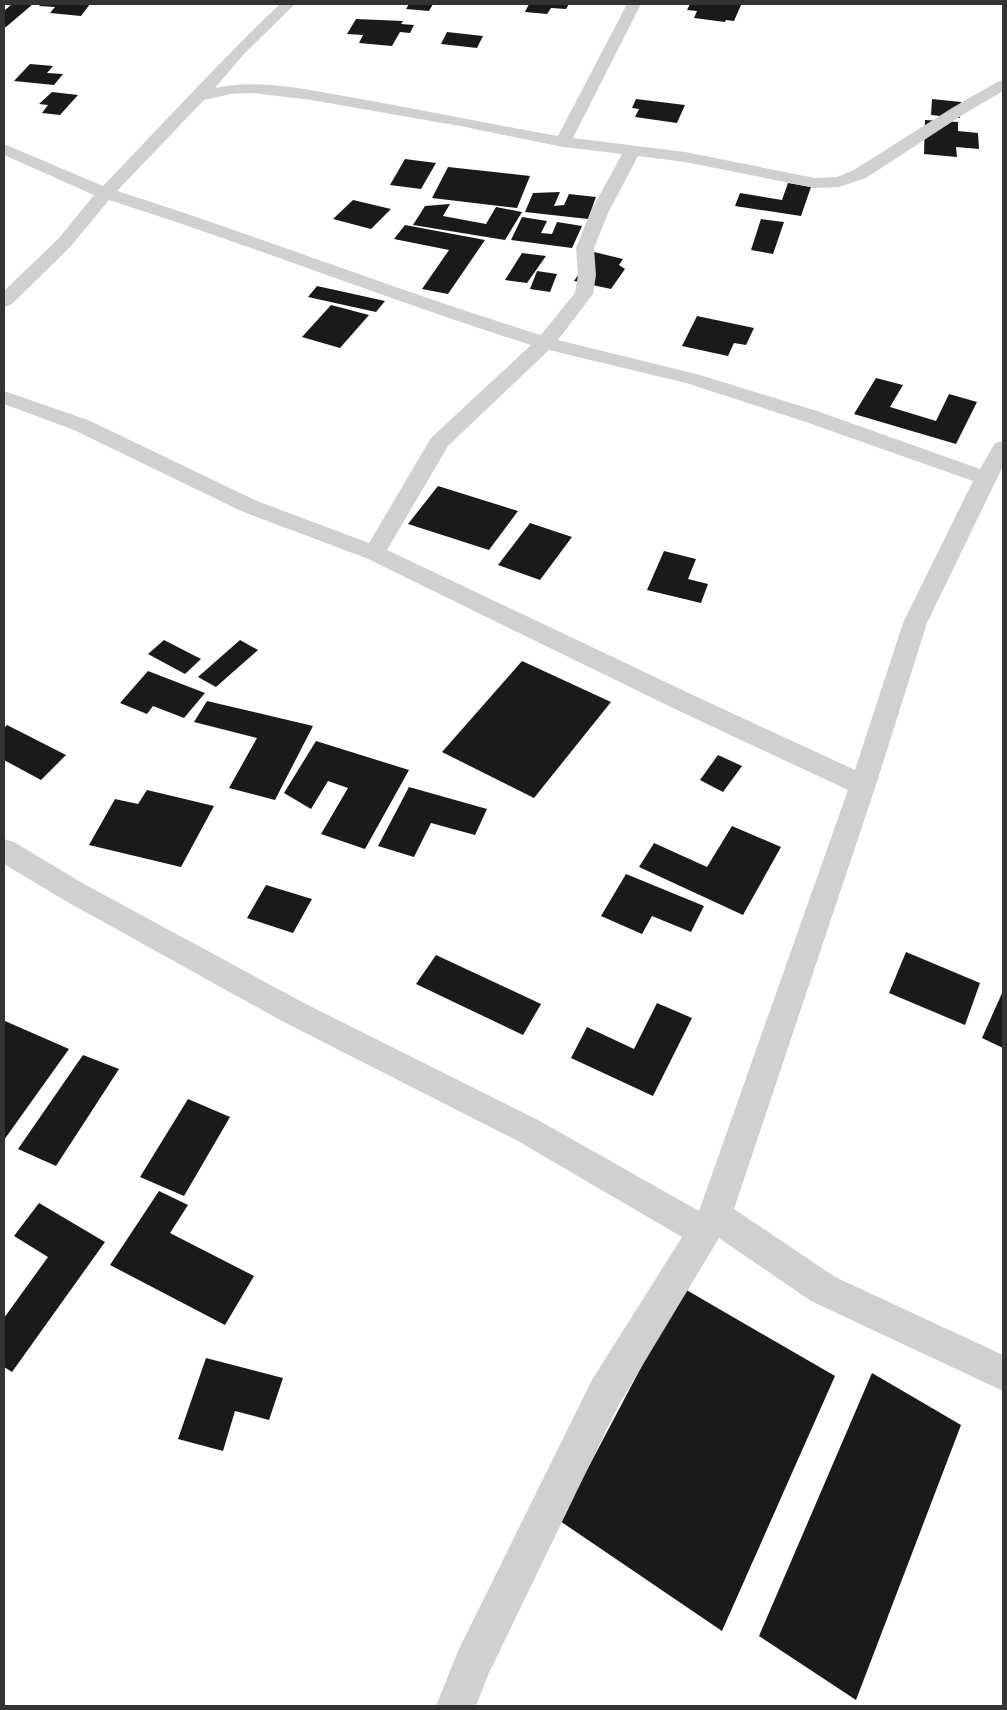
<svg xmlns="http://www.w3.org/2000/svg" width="1007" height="1710" viewBox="0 0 1007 1710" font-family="'Sofia Sans Condensed',sans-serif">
  <rect width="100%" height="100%" fill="#fff"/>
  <!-- building -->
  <g fill="#1a1a1a">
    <polygon points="12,4 33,4 6,27 4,27 4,11"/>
    <polygon points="41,4 90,4 81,16 50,13 55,7 39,6"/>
    <polygon points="409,4 433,4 429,11 406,9"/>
    <polygon points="529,4 569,4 566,9 551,8 547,14 525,12"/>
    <polygon points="690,4 734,4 741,5 734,21 726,20 725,22 694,18 697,11 687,10"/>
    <polygon points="356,19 403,21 401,24 414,25 410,33 400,32 392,46 359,43 363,35 347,34"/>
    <polygon points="447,32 483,36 477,48 441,44"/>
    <polygon points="30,64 53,66 47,73 63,74 54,85 14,81"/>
    <polygon points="52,92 78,95 60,115 42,113 48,105 39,104"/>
    <polygon points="636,99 685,105 677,123 635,117 639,109 632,108"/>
    <polygon points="932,99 961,102 960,118 931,115"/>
    <polygon points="925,120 958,122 958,131 978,133 979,149 956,147 957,157 924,154"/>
    <polygon points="405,159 436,163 421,189 390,185"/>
    <polygon points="448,167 530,176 517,208 432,198"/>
    <polygon points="788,183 811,187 801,216 735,206 740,193 782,200"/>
    <polygon points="560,192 554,206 564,205 569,194 596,197 588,219 525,212 533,193"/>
    <polygon points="353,200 391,209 371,229 333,219"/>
    <polygon points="450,204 443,216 486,224 496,207 522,212 505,240 413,225 425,206"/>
    <polygon points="522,217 547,221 541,233 552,234 557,222 582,226 572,248 511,240"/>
    <polygon points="761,219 784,222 773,254 751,250"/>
    <polygon points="405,225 485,240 448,294 422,289 449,250 394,239"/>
    <polygon points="594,252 623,259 619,265 625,269 611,289 574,281"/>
    <polygon points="522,253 546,256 527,283 505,280"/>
    <polygon points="537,271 557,274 550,292 530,289"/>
    <polygon points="317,286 385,301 376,312 308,297"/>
    <polygon points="331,305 369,315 340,348 302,337"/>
    <polygon points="697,316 754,328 746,345 734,343 728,356 682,346"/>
    <polygon points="876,378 903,385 890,407 936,421 949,394 977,402 956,444 854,414"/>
    <polygon points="438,486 518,511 489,550 408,524"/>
    <polygon points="530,523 572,537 540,580 498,565"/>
    <polygon points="664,551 696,559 688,579 708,584 701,603 647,590"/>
    <polygon points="164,640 201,659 185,674 148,654"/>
    <polygon points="240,640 258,650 216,687 198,677"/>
    <polygon points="522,661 611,702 534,798 442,752"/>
    <polygon points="148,671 205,693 184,718 153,706 147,714 120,703"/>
    <polygon points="207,701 313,726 275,800 229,788 257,738 194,722"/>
    <polygon points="7,725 66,755 41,780 4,760 4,728"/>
    <polygon points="316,741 409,770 365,849 321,834 348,788 328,781 311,809 284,793"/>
    <polygon points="718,755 742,766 723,792 700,780"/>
    <polygon points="409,787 487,809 475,835 431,823 414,857 378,846"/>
    <polygon points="147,790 214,806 181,867 89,845 115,799 138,804"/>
    <polygon points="732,826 781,847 743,915 639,867 654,843 707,867"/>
    <polygon points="626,874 704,906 691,932 652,916 642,934 601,916"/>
    <polygon points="266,885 312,899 293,933 247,918"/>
    <polygon points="906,952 980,983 965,1025 889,993"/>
    <polygon points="436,955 541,1004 523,1035 416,984"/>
    <polygon points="1003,991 1003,1048 982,1038"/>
    <polygon points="657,1003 692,1018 653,1096 571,1058 587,1027 634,1049"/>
    <polygon points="5,1021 69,1049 4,1140 4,1023"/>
    <polygon points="83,1055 119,1069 56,1166 18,1149"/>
    <polygon points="188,1099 230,1117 184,1196 140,1177"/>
    <polygon points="159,1191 188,1205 170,1233 254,1276 225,1325 110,1265"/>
    <polygon points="39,1203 105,1242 12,1372 4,1367 4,1318 48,1257 14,1236"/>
    <polygon points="683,1288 835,1376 722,1631 560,1521"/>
    <polygon points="206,1358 283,1378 269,1420 235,1411 223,1451 178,1439"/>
    <polygon points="872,1373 961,1425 856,1700 759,1636"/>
  </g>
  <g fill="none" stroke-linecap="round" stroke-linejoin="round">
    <!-- street -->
    <path fill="#d0d0d0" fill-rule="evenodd" d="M280 4H295L243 55 215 88C261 78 309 90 355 98 423 110 490 124 558 136L627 4H641L573 138 685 152 815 178 837 177 854 170 952 108 997 82 1003 80V91L964 114 866 178 839 187 815 188 685 162 638 156 609 211 594 248 596 275 593 294 558 340 700 375 817 411 980 469 995 443 1003 441V466L927 623 876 785 734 1209 835 1277 1003 1355V1391L811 1301 719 1238 618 1406 488 1675 476 1706H436L458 1651 592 1380 682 1237 516 1140 280 1020 64 900 4 864V839L14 842 84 884 302 1002 538 1120 699 1211 848 790 677 710 366 558 241 511 74 430 4 404V391L88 420 257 501 369 543 431 438 531 345C389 300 251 245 109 200L71 246 11 305 4 307V291L59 238 94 195 4 155V144L103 186C162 125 219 62 280 4ZM251 93 311 100 460 126 563 147 622 154 591 211 576 248 578 275 575 293 541 335C398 291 259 236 117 191L204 100 231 94ZM549 350 686 383 803 421 973 481 903 623 855 770 695 696 387 550 448 446Z"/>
  </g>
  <!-- border -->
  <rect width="1007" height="1710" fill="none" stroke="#333333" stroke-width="10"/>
</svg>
